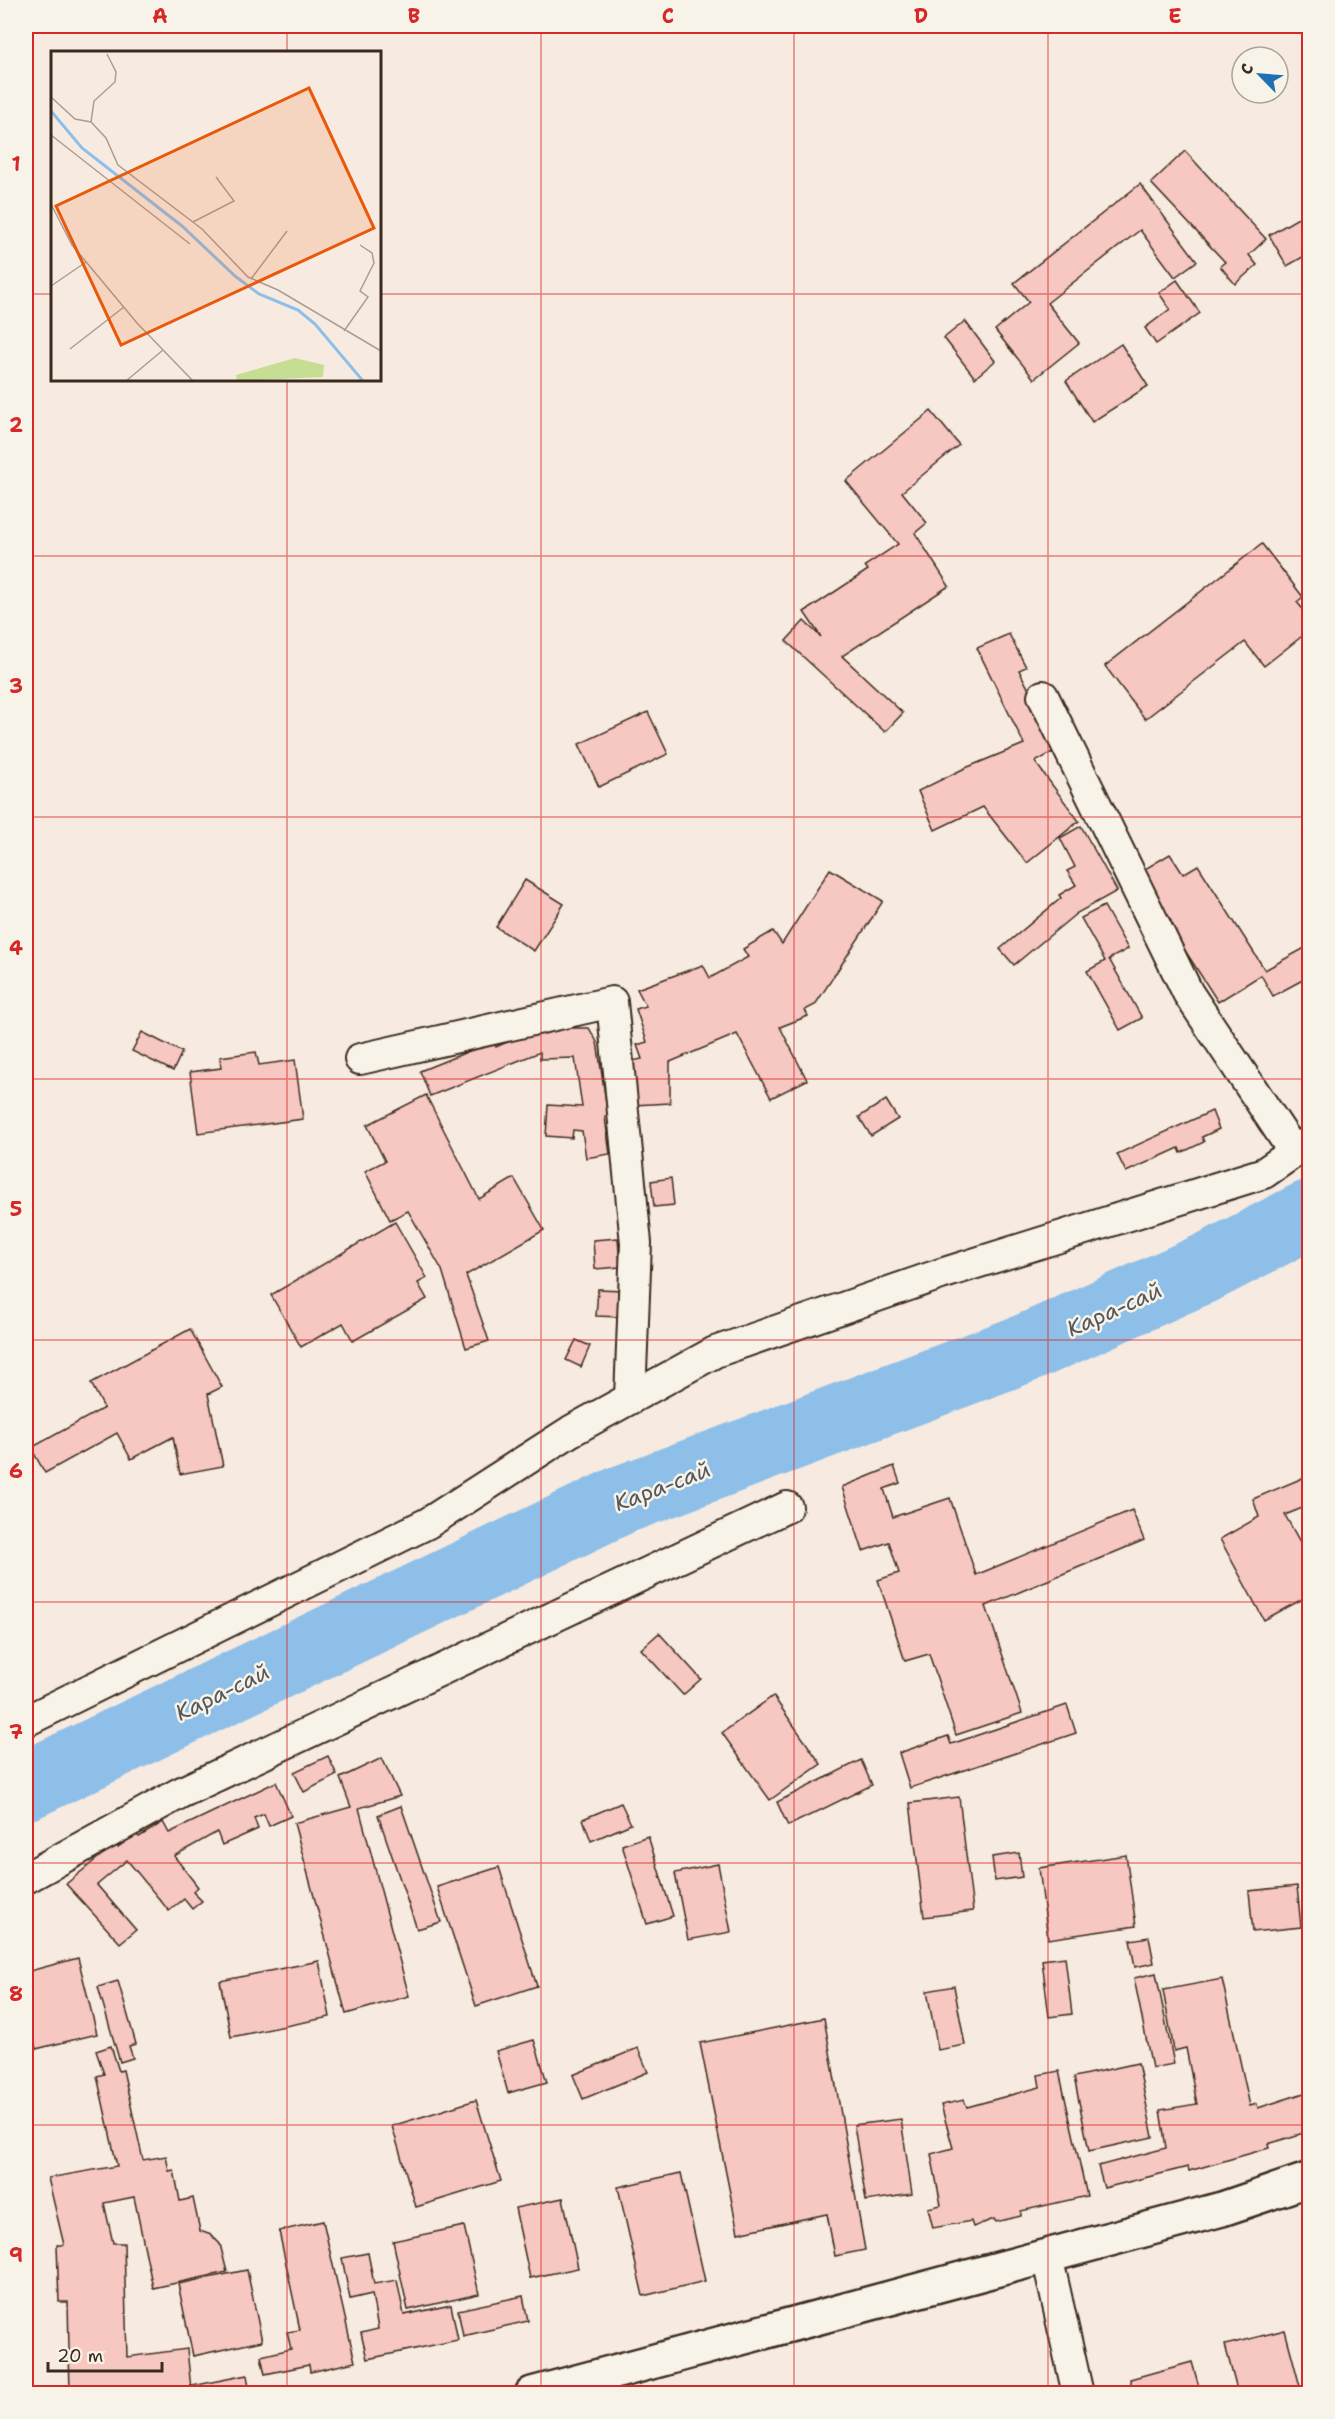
<svg xmlns="http://www.w3.org/2000/svg" width="1335" height="2419" viewBox="0 0 1335 2419" font-family="'Shantell Sans',sans-serif">
  <rect width="100%" height="100%" fill="#f7eae0"/>
  <filter id="ink" filterUnits="userSpaceOnUse"><feTurbulence type="fractalNoise" baseFrequency=".0167" numOctaves="2"/><feDisplacementMap in="SourceGraphic" scale="12" xChannelSelector="R" yChannelSelector="G"/><feConvolveMatrix kernelMatrix="1 2 1 2 8 2 1 2 1" color-interpolation-filters="sRGB"/></filter>
  <g filter="url(#ink)">
    <g fill="none" stroke-linecap="round" stroke-linejoin="round">
      <!-- river -->
      <polyline stroke="#8dbfe9" stroke-width="69" points="26,1786 621,1500 1029,1347 1208,1267 1310,1214"/>
    </g>
    <!-- building -->
    <g fill="#f7c7c1" stroke="#3b2a1e" stroke-width="1.5">
      <polygon points="1185,151 1266,239 1249,255 1257,265 1235,284 1220,266 1225,262 1151,183"/>
      <polygon points="1140,184 1197,261 1175,277 1140,230 1047,303 1079,343 1034,379 995,330 1029,302 1014,283"/>
      <polygon points="1310,211 1310,253 1287,266 1269,235"/>
      <polygon points="1177,280 1200,313 1156,344 1145,328 1170,309 1159,293"/>
      <polygon points="965,321 995,361 975,378 944,338"/>
      <polygon points="1121,344 1148,386 1092,422 1066,381"/>
      <polygon points="931,411 959,445 902,492 927,523 915,533 949,586 842,656 903,713 885,732 786,641 804,621 821,637 804,612 868,570 865,566 898,544 846,481"/>
      <polygon points="1262,544 1303,597 1297,602 1310,618 1310,630 1264,666 1245,642 1145,719 1105,666"/>
      <polygon points="1009,634 1026,667 1019,670 1059,749 1035,762 1079,821 1027,863 983,807 935,830 918,791 963,769 1024,744 977,648"/>
      <polygon points="648,712 668,754 599,787 579,744"/>
      <polygon points="1081,826 1117,891 1077,913 1014,965 1000,949 1061,898 1059,895 1076,885 1067,871 1075,867 1060,838"/>
      <polygon points="1170,854 1183,874 1198,865 1265,970 1310,945 1310,976 1273,996 1261,975 1218,1002 1150,896 1140,872"/>
      <polygon points="830,869 883,901 815,1005 805,1010 808,1016 780,1027 807,1080 771,1098 737,1034 670,1062 670,1103 634,1105 632,1061 642,1059 637,1045 647,1042 636,1009 646,1006 637,989 703,965 710,978 748,957 743,949 773,931 782,944"/>
      <polygon points="525,880 564,904 534,951 496,927"/>
      <polygon points="1104,906 1128,949 1109,959 1142,1018 1120,1030 1087,971 1105,961 1081,918"/>
      <polygon points="539,1028 589,1028 597,1042 608,1116 605,1117 610,1154 586,1158 582,1131 573,1130 572,1138 546,1136 548,1105 582,1107 575,1058 540,1059 540,1052 430,1096 420,1071 494,1041 496,1047"/>
      <polygon points="142,1032 182,1052 173,1071 132,1051"/>
      <polygon points="256,1052 259,1065 295,1060 303,1119 198,1133 190,1072 221,1068 220,1057"/>
      <polygon points="426,1095 479,1199 514,1178 544,1230 466,1275 489,1341 466,1348 442,1270 408,1211 390,1220 365,1171 385,1161 367,1125"/>
      <polygon points="886,1100 898,1119 871,1136 859,1117"/>
      <polygon points="1212,1111 1219,1129 1202,1137 1204,1142 1181,1153 1179,1148 1126,1172 1117,1154"/>
      <polygon points="671,1178 674,1205 654,1207 651,1181"/>
      <polygon points="395,1222 427,1278 418,1283 427,1299 353,1341 343,1323 301,1347 271,1295"/>
      <polygon points="618,1238 620,1267 595,1269 593,1240"/>
      <polygon points="598,1289 623,1290 621,1317 596,1316"/>
      <polygon points="190,1329 222,1387 208,1394 223,1466 180,1474 173,1437 131,1459 117,1433 45,1473 31,1448 104,1408 91,1383"/>
      <polygon points="576,1340 590,1346 581,1367 566,1360"/>
      <polygon points="894,1466 900,1483 884,1489 893,1517 950,1498 976,1575 1132,1510 1144,1540 986,1606 1022,1713 956,1735 929,1654 905,1661 878,1580 899,1573 889,1542 863,1551 842,1487"/>
      <polygon points="1310,1475 1310,1505 1285,1515 1310,1560 1310,1595 1264,1620 1220,1539 1259,1517 1253,1499"/>
      <polygon points="659,1633 701,1679 683,1695 641,1649"/>
      <polygon points="773,1696 821,1764 770,1800 722,1733"/>
      <polygon points="1067,1705 1076,1733 910,1788 899,1753 948,1736 951,1744"/>
      <polygon points="328,1756 337,1775 304,1792 294,1772"/>
      <polygon points="382,1758 400,1796 359,1808 409,1996 346,2014 294,1823 351,1807 340,1778"/>
      <polygon points="861,1760 872,1785 788,1826 777,1802"/>
      <polygon points="1306,1768 1310,1768 1310,1792 1309,1792"/>
      <polygon points="276,1782 291,1816 269,1826 264,1814 254,1818 258,1829 222,1845 217,1832 174,1856 198,1887 193,1892 202,1901 192,1909 184,1899 169,1911 127,1860 97,1885 136,1930 120,1943 66,1884 115,1844 118,1847 136,1834 139,1837 163,1822 169,1833"/>
      <polygon points="959,1797 973,1911 924,1917 910,1803"/>
      <polygon points="621,1803 631,1824 591,1841 583,1819"/>
      <polygon points="401,1806 441,1922 417,1929 378,1815"/>
      <polygon points="648,1836 673,1916 647,1924 622,1845"/>
      <polygon points="1019,1853 1022,1877 995,1881 992,1857"/>
      <polygon points="1126,1855 1136,1926 1048,1939 1039,1868"/>
      <polygon points="718,1864 731,1932 688,1940 675,1873"/>
      <polygon points="499,1867 537,1986 476,2006 437,1887"/>
      <polygon points="1297,1886 1301,1927 1253,1932 1249,1891"/>
      <polygon points="1149,1937 1154,1963 1135,1967 1130,1940"/>
      <polygon points="1065,1957 1072,2014 1049,2017 1042,1960"/>
      <polygon points="78,1958 97,2034 36,2049 26,2008 26,1972"/>
      <polygon points="319,1961 330,2017 231,2037 220,1981"/>
      <polygon points="1156,1973 1174,2064 1152,2068 1134,1978"/>
      <polygon points="1222,1979 1250,2106 1257,2104 1258,2108 1310,2091 1310,2131 1268,2144 1269,2148 1189,2171 1188,2167 1104,2188 1098,2166 1166,2148 1160,2110 1197,2104 1186,2048 1174,2051 1163,1990"/>
      <polygon points="118,1981 136,2044 129,2046 133,2058 120,2062 98,1987"/>
      <polygon points="954,1986 965,2045 938,2050 927,1991"/>
      <polygon points="824,2018 865,2250 835,2256 827,2214 738,2233 700,2043"/>
      <polygon points="534,2040 547,2082 508,2093 496,2051"/>
      <polygon points="111,2046 119,2071 123,2070 143,2160 166,2156 169,2171 174,2170 180,2201 193,2198 200,2231 211,2235 220,2244 227,2272 153,2288 134,2197 104,2203 113,2243 124,2243 127,2357 187,2349 191,2389 150,2394 70,2394 68,2302 59,2302 57,2245 64,2245 48,2178 117,2166 97,2076 104,2074 96,2051"/>
      <polygon points="638,2048 648,2072 583,2099 573,2075"/>
      <polygon points="1138,2063 1153,2137 1089,2151 1074,2077"/>
      <polygon points="1059,2071 1087,2196 1021,2211 1021,2216 996,2222 994,2219 973,2227 971,2221 933,2228 928,2208 941,2205 931,2154 953,2148 941,2105 964,2100 967,2107 1040,2087 1038,2075"/>
      <polygon points="476,2100 501,2181 416,2207 392,2126"/>
      <polygon points="901,2119 912,2194 866,2201 854,2125"/>
      <polygon points="681,2173 705,2281 643,2296 618,2187"/>
      <polygon points="563,2198 578,2268 530,2278 515,2208"/>
      <polygon points="323,2221 355,2362 310,2372 309,2365 265,2374 261,2356 291,2349 287,2332 300,2330 279,2231"/>
      <polygon points="464,2226 479,2294 408,2310 393,2241"/>
      <polygon points="368,2253 374,2284 397,2280 404,2315 451,2305 458,2340 367,2359 361,2333 378,2329 372,2294 350,2299 342,2258"/>
      <polygon points="247,2270 262,2341 193,2356 178,2284"/>
      <polygon points="523,2296 528,2321 463,2336 458,2310"/>
      <polygon points="1285,2330 1302,2394 1238,2394 1225,2345"/>
      <polygon points="1192,2362 1201,2394 1134,2394 1130,2379"/>
      <polygon points="247,2375 250,2394 194,2394 192,2386"/>
      <polygon points="947,2389 949,2394 926,2394"/>
      <polygon points="1043,2389 1044,2394 1024,2394"/>
    </g>
    <g fill="none" stroke-linecap="round" stroke-linejoin="round">
      <defs>
        <g id="minor">
          <polyline points="1043,696 1188,993 1294,1152"/>
          <polyline points="360,1059 612,1002 636,1243 630,1398"/>
          <polyline points="26,1721 428,1523 571,1431 715,1352 941,1274 1264,1173 1310,1141"/>
          <polyline points="26,1878 180,1793 787,1507"/>
          <polyline points="1047,2256 1078,2394"/>
        </g>
        <polyline id="secondary" points="532,2394 1222,2209 1310,2179"/>
      </defs>
      <!-- minor casing -->
      <use href="#minor" stroke="#3b2a1e" stroke-width="34"/>
      <!-- secondary casing -->
      <use href="#secondary" stroke="#3b2a1e" stroke-width="38"/>
      <!-- minor -->
      <use href="#minor" stroke="#f7f3e8" stroke-width="30"/>
      <!-- secondary -->
      <use href="#secondary" stroke="#f7f3e8" stroke-width="33"/>
    </g>
  </g>
  <!-- grid -->
  <path fill="none" stroke="#d62828" stroke-width="1.5" stroke-opacity="0.55" d="M287 26V52M541 26V2394M794 26V2394M1048 26V2394M26 294H52M380 294H1310M287 380V2394M26 556H1310M26 817H1310M26 1079H1310M26 1340H1310M26 1602H1310M26 1863H1310M26 2125H1310"/>
  <g text-anchor="middle" stroke-width="5" stroke-linejoin="round" paint-order="stroke">
    <!-- water labels -->
    <g font-size="22" font-style="italic" fill="#54575b" stroke="#f7f3e8">
      <text transform="translate(1114 1309) rotate(-24)" y="8">Кара-сай</text>
      <text transform="translate(662 1486) rotate(-21)" y="8">Кара-сай</text>
      <text transform="translate(222 1692) rotate(-26)" y="8">Кара-сай</text>
    </g>
  </g>
  <!-- overview -->
  <g transform="translate(51 51)">
    <rect width="330" height="330" fill="#f7eae0"/>
    <path d="M244 307 273 314 272 326 186 330 185 324Z" fill="#c6de94"/>
    <path fill="none" stroke="#8dbfe9" stroke-width="3" d="M0 60 31 97 131 175 184 225 208 243 247 259 264 273 312 330"/>
    <path fill="none" stroke="#ac9d92" stroke-width="1.5" d="M0 46 24 68 40 71 55 87 67 114 151 178 197 226 227 239 330 300M40 71 43 50 64 31 65 21 56 3M0 84 139 193M0 153 21 194 86 272 142 330M142 171 183 150 165 126M200 228 236 180M0 235 35 211M293 280 317 246 309 240 323 212 321 202 309 194M19 298 73 256M75 330 112 299"/>
    <path fill="#e8590c" fill-opacity="0.15" stroke="#e8590c" stroke-width="3" d="M258 37 323 177 70 294 5 155Z"/>
    <rect width="330" height="330" fill="none" stroke="#3b2a1e" stroke-width="3"/>
  </g>
  <!-- margin -->
  <rect width="1335" height="2419" fill="none" stroke="#f7f3e8" stroke-width="66"/>
  <!-- north arrow -->
  <g transform="translate(1260 75) rotate(295)"><circle r="28" fill="#f7f3e8" stroke="#aca397" stroke-width="1.5"/>
  <path d="M0-4.5L10 22L0 15L-10 22Z" fill="#1f6fb2"/>
  <text y="-9" font-size="16" font-weight="bold" text-anchor="middle" fill="#3b2a1e">С</text>
  </g>
  <!-- scale -->
  <path d="M48 2362v9h114v-9" fill="none" stroke="#3b2a1e" stroke-width="3"/>
  <text x="57" y="2362" font-size="18" fill="#3b2a1e" stroke="#f7f3e8" stroke-width="4.5" paint-order="stroke">20 m</text>
  <rect x="33" y="33" width="1269" height="2353" fill="none" stroke="#d62828" stroke-width="2"/>
  <g font-size="20" text-anchor="middle" font-weight="bold" fill="#d62828">
    <text x="160" y="23">A</text>
    <text x="414" y="23">B</text>
    <text x="668" y="23">C</text>
    <text x="921" y="23">D</text>
    <text x="1175" y="23">E</text>
    <text x="16" y="171">1</text>
    <text x="16" y="432">2</text>
    <text x="16" y="693">3</text>
    <text x="16" y="955">4</text>
    <text x="16" y="1216">5</text>
    <text x="16" y="1478">6</text>
    <text x="16" y="1739">7</text>
    <text x="16" y="2001">8</text>
    <text x="16" y="2262">9</text>
  </g>
</svg>
